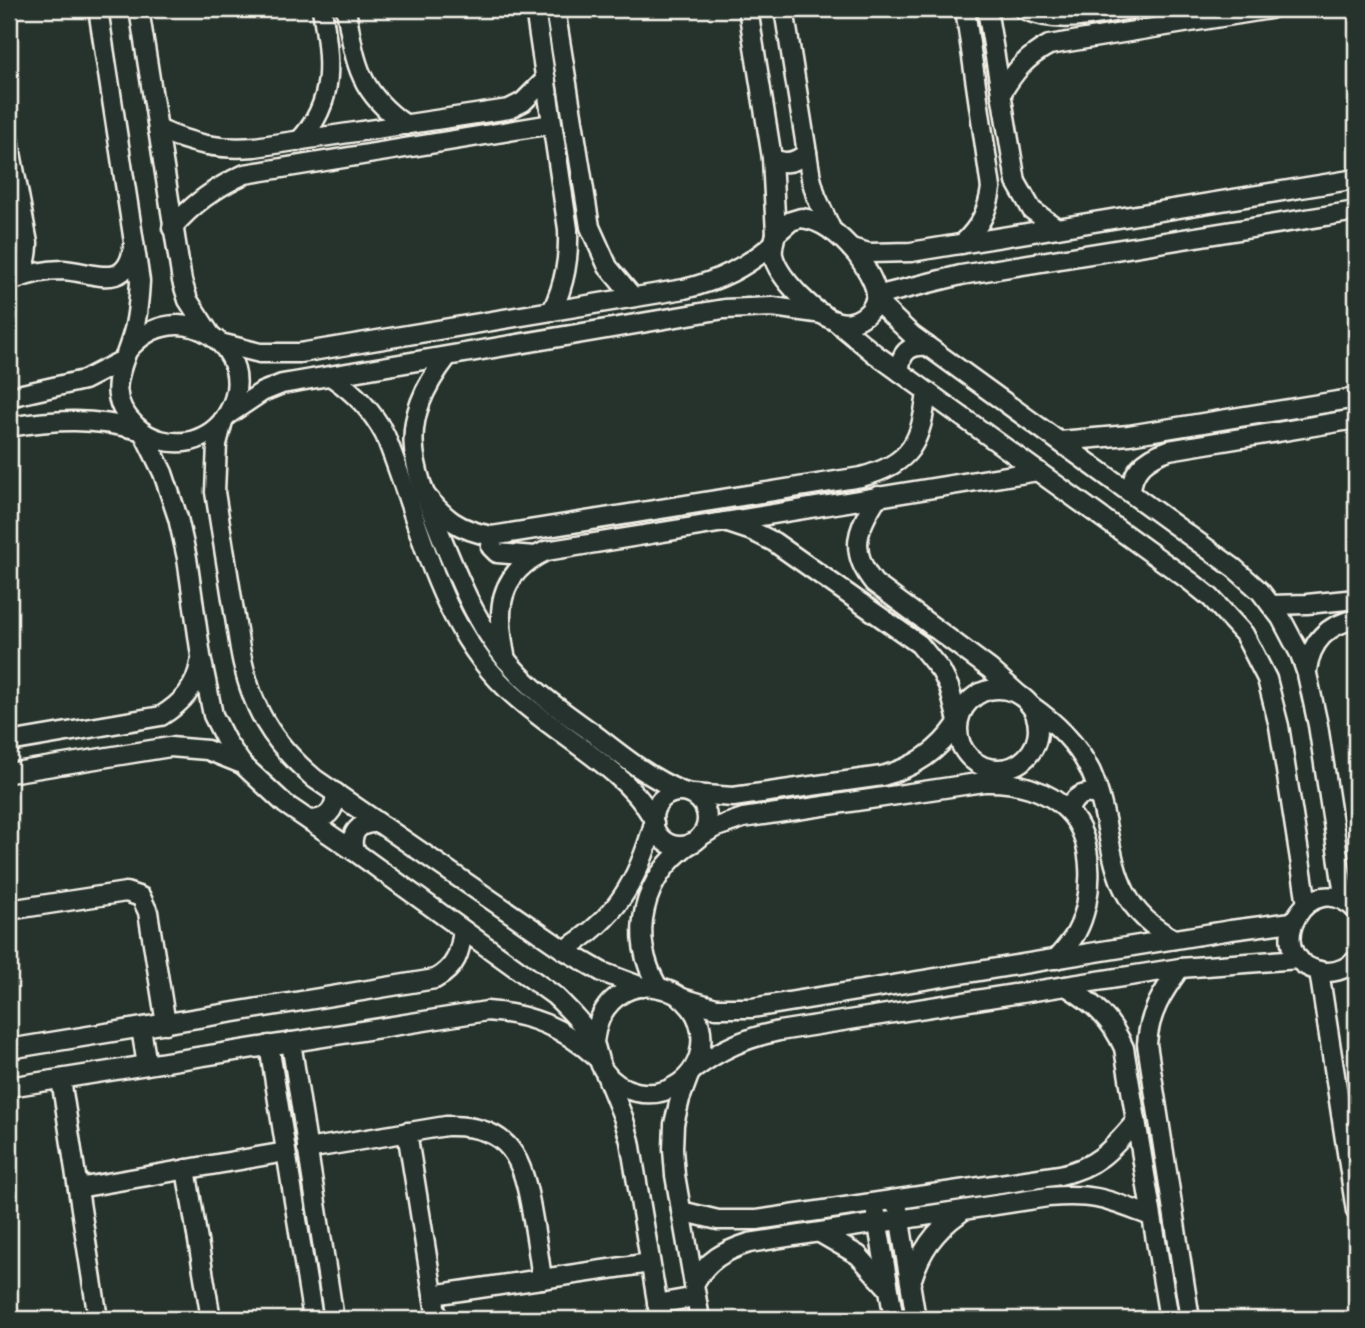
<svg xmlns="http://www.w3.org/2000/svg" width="1365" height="1328" viewBox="0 0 1365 1328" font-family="'Balsamiq Sans',sans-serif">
  <rect width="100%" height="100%" fill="#26332d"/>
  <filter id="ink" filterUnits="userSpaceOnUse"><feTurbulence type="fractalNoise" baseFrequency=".0143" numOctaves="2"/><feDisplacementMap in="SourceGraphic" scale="14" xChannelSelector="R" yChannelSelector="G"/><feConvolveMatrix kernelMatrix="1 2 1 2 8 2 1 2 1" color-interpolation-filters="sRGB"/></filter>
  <g filter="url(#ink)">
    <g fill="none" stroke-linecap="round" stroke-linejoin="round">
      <defs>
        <g id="minor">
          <path d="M98 9 140 281C139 298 138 316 133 333 123 369 102 394 136 426 150 440 171 445 191 441 206 437 220 427 228 413 264 349 178 290 128 350"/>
          <polyline points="139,9 182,281 188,300 210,334"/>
          <path d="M346 9C355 62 358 92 406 125"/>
          <path d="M535 9 568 229C569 259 565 283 552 311"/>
          <polyline points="555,9 590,227 608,267 633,297"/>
          <polyline points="748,9 772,158 776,234"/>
          <polyline points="784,9 811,178 816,196 832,231"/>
          <polyline points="987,9 1016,182 1032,210 1057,228"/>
          <path d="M1023 9C1058 25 1094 15 1130 9"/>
          <path d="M1001 94C1014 72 1026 57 1049 45L1270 9"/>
          <path d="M158 129C191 144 219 150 255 147L509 109 523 102 546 79"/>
          <path d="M299 141C337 101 330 59 322 9"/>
          <path d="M9 142 28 243C28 260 24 273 9 281"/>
          <path d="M772 158C785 166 797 162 807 152"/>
          <path d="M801 218C823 220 843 238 857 255 864 265 872 277 875 288 880 309 858 326 839 322 817 317 778 278 773 255 772 248 774 241 776 234L791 221Z"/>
          <path d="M172 228C193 203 216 187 245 174L552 124"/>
          <path d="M962 244C980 227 988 211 991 188L965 9"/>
          <polyline points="851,248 869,253 911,252 1356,179"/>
          <path d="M13 280C29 274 44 270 62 270 92 271 126 293 133 248"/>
          <polyline points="876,296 961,275 1356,211"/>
          <polyline points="875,300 912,335 1234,568 1260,591 1281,618 1300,654 1307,674 1318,725 1345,901"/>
          <polyline points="835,321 875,354 1190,581 1211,598 1244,634 1267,679 1279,726 1307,904"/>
          <path d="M220 343 260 353H300L684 289C719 281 746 267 773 244"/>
          <path d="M447 357C395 425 412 463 441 536 461 585 481 635 519 674 541 697 568 715 594 734 622 756 649 778 683 792"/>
          <path d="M900 372C899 354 909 344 927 346"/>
          <path d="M332 377C355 393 372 410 385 435 421 523 435 619 506 688 549 731 623 766 653 818"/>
          <polyline points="9,397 84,380 121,361"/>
          <polyline points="229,414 262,392 282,384 724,309 773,307 823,314"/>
          <path d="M223 421 217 444 215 492 240 649C250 706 271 742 315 779L564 950 602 972 642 987"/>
          <path d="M9 427C57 419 93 418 140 430"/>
          <path d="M143 432 163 473 178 518 187 558 201 656 213 715 226 741 242 764 285 804 354 851 555 996C568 1009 584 1024 593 1041 598 1051 597 1061 604 1071 619 1093 652 1100 675 1086 688 1079 697 1066 700 1052 715 980 604 955 594 1042"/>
          <polyline points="1060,441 1129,435 1356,398"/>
          <path d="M423 492C445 519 458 530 492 536L861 477C912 464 921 441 927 392"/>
          <path d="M1131 493C1131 469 1148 457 1169 450L1356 419"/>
          <path d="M878 496C857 528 848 551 874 583L990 669 1019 695"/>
          <polyline points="725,522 752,531 774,542 919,644 941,671 949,687 958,721"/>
          <polyline points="492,536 491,547 497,553 535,556"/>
          <polyline points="1271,605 1307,604 1356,599"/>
          <path d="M506 660C496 612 496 574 546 551L1038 471"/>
          <path d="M1307 670C1311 641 1327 625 1356 619"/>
          <circle cx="998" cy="729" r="40"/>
          <path d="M1030 705C1056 723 1077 743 1091 772 1119 837 1100 901 1174 939"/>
          <path d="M9 742 161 716C182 703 196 688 200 663"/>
          <polyline points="9,773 170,747 207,750 242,764"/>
          <circle cx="680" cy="819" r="27"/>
          <path d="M693 794 733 797 882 776C915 767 938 752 958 723"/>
          <path d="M1069 812C1072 797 1084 790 1098 796"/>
          <path d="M309 820C327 820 335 811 336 793"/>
          <path d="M701 836 714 828 743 818 984 782C1014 781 1047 789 1068 811 1096 840 1094 900 1076 933 1071 942 1063 951 1056 959"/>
          <path d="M354 851C349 833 359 822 377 823"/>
          <polyline points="9,910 126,892 141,897 148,912 166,1024"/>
          <path d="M1356 910C1309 863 1259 953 1316 970 1331 975 1345 970 1356 960"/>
          <path d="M564 950C616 919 638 881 654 823"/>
          <path d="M1180 968C1162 993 1149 1013 1147 1044L1190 1319"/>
          <polyline points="1319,971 1356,1211"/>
          <path d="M1066 986C1093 1003 1111 1018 1124 1048L1169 1319"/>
          <path d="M658 987C628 935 642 878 691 843"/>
          <polyline points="682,998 716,1008 752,1008 1231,930 1292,922"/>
          <polyline points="141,1028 147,1065"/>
          <polyline points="291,1042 334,1319"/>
          <polyline points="269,1045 313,1319"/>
          <path d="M9 1049 435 979C456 968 460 953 463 930"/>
          <path d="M693 1070C720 1049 746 1038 779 1031L1180 968 1299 959"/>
          <polyline points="606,1075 623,1117 630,1141 660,1319"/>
          <polyline points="689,1075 680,1099 674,1124 673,1149 675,1175 700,1319"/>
          <polyline points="61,1079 98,1319"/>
          <path d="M9 1087 487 1011C530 1014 563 1027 596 1057"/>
          <polyline points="407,1132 437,1319"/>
          <path d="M307 1149 446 1126C511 1124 523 1159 532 1214 536 1236 539 1257 542 1279"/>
          <polyline points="186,1169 211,1319"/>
          <polyline points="78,1188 286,1152"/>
          <polyline points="898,1209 916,1319"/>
          <path d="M681 1211 718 1220H757L1060 1175C1098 1167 1112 1149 1136 1121"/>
          <polyline points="876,1213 894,1319"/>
          <polyline points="820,1233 858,1255 887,1287"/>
          <path d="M911 1282C920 1252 934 1231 960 1213"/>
          <path d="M694 1284C707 1260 724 1251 749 1243L1048 1197C1096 1193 1107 1200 1151 1216"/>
          <polyline points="433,1295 650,1263"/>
          <polyline points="657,1304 696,1297"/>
        </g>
      </defs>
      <!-- minor casing -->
      <use href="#minor" stroke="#f4f1e8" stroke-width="23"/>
      <!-- minor -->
      <use href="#minor" stroke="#26332d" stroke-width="18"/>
    </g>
  </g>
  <!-- margin -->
  <rect width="1365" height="1328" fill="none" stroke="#26332d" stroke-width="35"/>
  <rect x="18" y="18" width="1330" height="1293" fill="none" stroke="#f4f1e8" stroke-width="2.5" filter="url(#ink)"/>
</svg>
